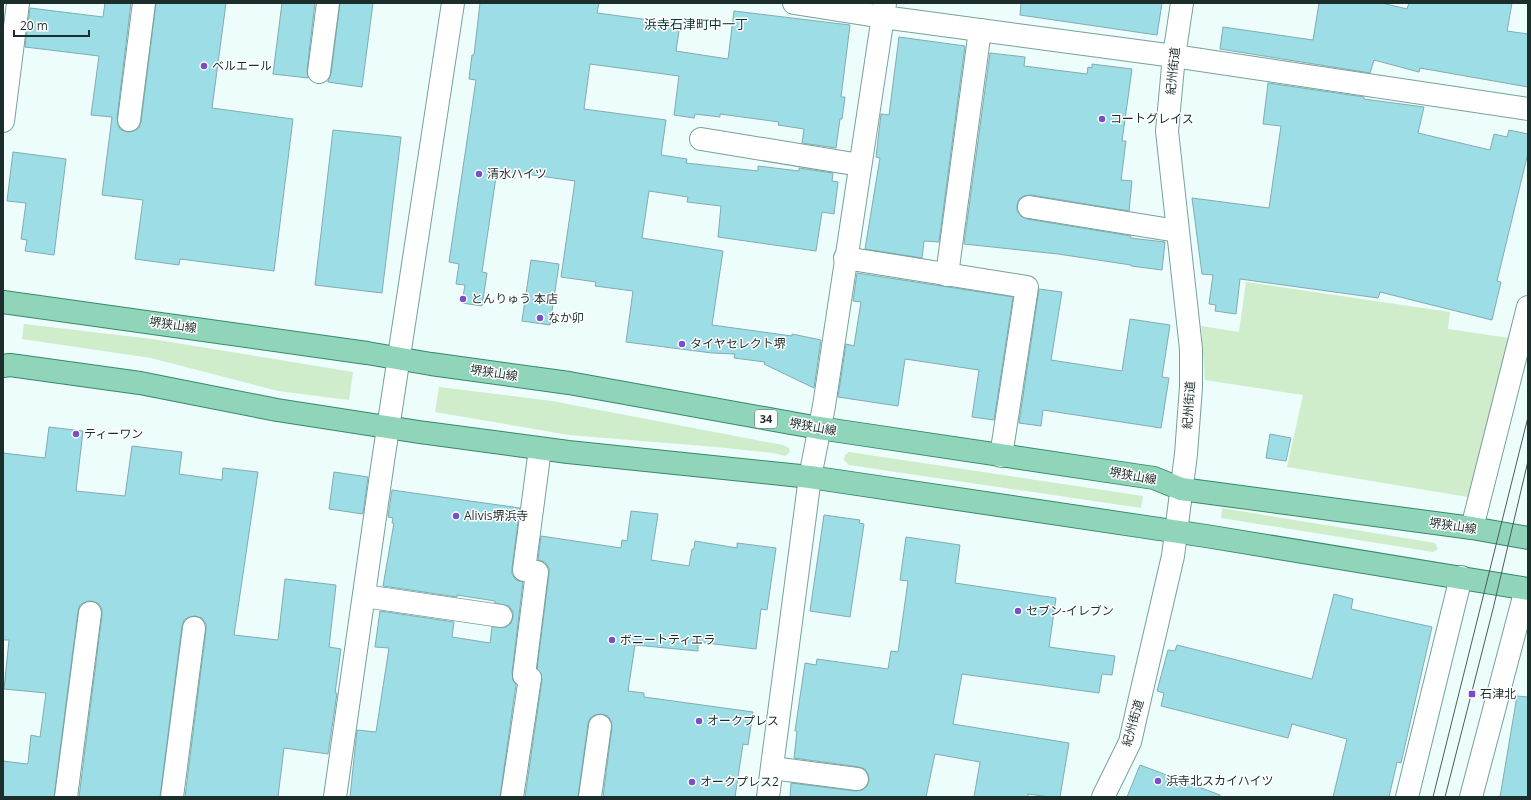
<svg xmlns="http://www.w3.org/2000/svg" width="1531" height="800" viewBox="0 0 1531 800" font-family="'Open Sans','Noto Sans JP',sans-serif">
  <rect width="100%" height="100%" fill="#ecfdfb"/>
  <!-- green -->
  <g fill="#cfeccb">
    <polygon points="1246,282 1450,312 1448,329 1509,338 1468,497 1287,467 1303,395 1205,380 1201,326 1239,332"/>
    <polygon points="24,324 152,339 353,372 349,400 278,391 151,358 22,339"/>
    <polygon points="439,387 552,401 783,445 789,448 790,452 785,456 773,453 716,447 569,435 435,412"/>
    <polygon points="849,452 1143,496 1141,508 849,465 844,460 845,455"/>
    <polygon points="1222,508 1435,543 1438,549 1433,552 1221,518"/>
  </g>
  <!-- building -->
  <g fill="#9ddde6" stroke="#81acb2">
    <polygon points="105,3 131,3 117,118 118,125 121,130 128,132 134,131 139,128 141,122 156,3 226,3 212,108 293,119 274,271 180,259 179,265 135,259 143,200 102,195 112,117 91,115 99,56 25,47 30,8 103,17"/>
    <polygon points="282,3 315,3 307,70 308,78 273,74"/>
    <polygon points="340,3 373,3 362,87 328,82 328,81 331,74"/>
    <polygon points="480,3 599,3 597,13 680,24 676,51 728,59 734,11 850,25 841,97 845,97 842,119 840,119 836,148 802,143 804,129 778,125 779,122 720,114 720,117 695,114 694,118 674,115 679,76 590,64 584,109 666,120 661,155 687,159 686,163 758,171 758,166 799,171 799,168 833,173 832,181 838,182 834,214 822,212 816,251 718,237 721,206 687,202 688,197 649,191 642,238 723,251 712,325 792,336 792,334 821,340 814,388 764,364 765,362 734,358 735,354 712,353 626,342 633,291 595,286 596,282 561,277 575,181 497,170 482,272 487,273 482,306 462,303 465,285 456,284 459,264 449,262 476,80 469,79 472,55 474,55"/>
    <polygon points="1021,3 1162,3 1157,35 1020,15"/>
    <polygon points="1319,3 1382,3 1407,9 1409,3 1512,3 1507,31 1528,34 1528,87 1420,68 1419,72 1374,60 1370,73 1220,49 1223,27 1313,40"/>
    <polygon points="899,37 965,46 939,242 924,241 922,258 865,249 880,158 876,157 881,114 889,115"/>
    <polygon points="990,53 1025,57 1024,66 1087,74 1088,67 1092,68 1092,64 1132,69 1122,141 1126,141 1121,180 1132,181 1129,211 1031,195 1024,196 1019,199 1017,205 1017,211 1021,216 1027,219 1131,236 1130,238 1165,242 1162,270 1131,266 1131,265 1058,254 964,244"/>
    <polygon points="1268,83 1364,97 1364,99 1424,107 1418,133 1490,150 1494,134 1507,137 1509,130 1528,134 1528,153 1497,281 1501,282 1492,320 1380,292 1378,298 1240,279 1236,314 1215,311 1216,305 1209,304 1213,275 1202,274 1192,198 1269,208 1281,126 1263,124"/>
    <polygon points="333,130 401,137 382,293 315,285"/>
    <polygon points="13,152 66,159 54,255 25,251 27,240 21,239 26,203 7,201"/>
    <polygon points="531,260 559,264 550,325 522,321"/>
    <polygon points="857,273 1013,297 994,420 972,417 979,370 905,359 898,406 838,397 846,344 854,346 861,302 853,301"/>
    <polygon points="1039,289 1062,292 1051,360 1122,371 1130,319 1170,325 1162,377 1169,378 1161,428 1043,410 1041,426 1019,423"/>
    <polygon points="49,427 83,431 76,491 125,496 132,446 182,452 179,474 222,480 223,468 258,472 234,635 278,640 285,579 336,585 329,647 341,649 335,693 337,693 328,754 284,748 278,797 185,797 206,630 206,624 202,618 195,616 189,617 184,620 182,626 160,797 79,797 102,615 102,609 98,603 91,601 85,602 80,605 78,611 54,797 3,797 3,761 27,764 28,763 31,735 40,737 46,693 4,689 9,640 3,640 3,453 45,458"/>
    <polygon points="1270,434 1291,438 1286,461 1266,458"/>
    <polygon points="334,472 368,477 363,514 329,509"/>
    <polygon points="392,490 520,508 512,568 512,574 516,580 523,582 512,673 513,680 516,684 500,797 350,797 357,730 376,732 389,648 375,647 380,611 454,622 452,637 490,643 492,627 506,627 511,623 513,617 513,612 509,606 495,603 495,601 457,595 457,597 383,586 394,523 392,523 393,518 388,517"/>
    <polygon points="631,511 658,514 651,560 689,566 692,549 694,549 695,541 737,548 737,543 776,548 767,610 761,609 756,649 698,642 698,651 635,645 628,691 644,693 644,697 753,712 748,745 743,744 735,797 603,797 612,727 611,721 608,716 601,714 595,715 590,718 588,724 578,797 525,797 542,680 541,673 537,669 549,574 549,568 545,562 538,560 541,536 621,548 622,540 627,541"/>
    <polygon points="824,515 860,520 859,523 864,524 850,617 810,611"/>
    <polygon points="906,537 960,545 955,583 1056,598 1049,647 1115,656 1112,675 1102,674 1099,693 962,674 953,724 1069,743 1060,797 1050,797 1028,794 1028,797 974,797 980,762 935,754 926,797 790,797 791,783 855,791 862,790 867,786 869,780 868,774 865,769 859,767 794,758 797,731 795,731 805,663 816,665 817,659 888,669 891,651 898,652 908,581 900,580"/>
    <polygon points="1334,594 1353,599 1351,609 1432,627 1401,763 1397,762 1389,797 1333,797 1347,739 1292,724 1288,738 1161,706 1164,693 1157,691 1168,650 1175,651 1177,645 1312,679"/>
    <polygon points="1517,696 1528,697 1528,797 1500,797"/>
    <polygon points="1140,765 1220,795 1220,797 1127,797"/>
  </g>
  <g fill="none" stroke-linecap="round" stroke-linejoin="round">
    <defs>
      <g id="minor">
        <polyline points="794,3 883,17 1174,56 1528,109"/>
        <polyline points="319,72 328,3"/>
        <polyline points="129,120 144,3"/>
        <polyline points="3,121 18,3"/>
        <polyline points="701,139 860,165"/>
        <polyline points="1029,207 1177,231"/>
        <polyline points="845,258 1027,287 1001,456"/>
        <polyline points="947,275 980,30"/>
        <polyline points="1472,528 1528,307"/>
        <polyline points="364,596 501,616"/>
        <polyline points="772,768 857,779"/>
        <polyline points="66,797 90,613"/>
        <polyline points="172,797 194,628"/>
        <polyline points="335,797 383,461 453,3"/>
        <polyline points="512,797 530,678 524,675 537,572 524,570 540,449"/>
        <polyline points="590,797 600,726"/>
        <polyline points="768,797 810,477 824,406 885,3"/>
        <polyline points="1103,797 1130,742 1140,698 1173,556 1186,454 1191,387 1191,349 1167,131 1174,56 1182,3"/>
        <polyline points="1407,797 1461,577"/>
        <polyline points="1471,797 1526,589"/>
      </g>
      <g id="major">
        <polyline points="3,302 367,353 431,364 569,383 819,428 1154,478 1181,489 1472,528 1528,538"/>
        <polyline points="3,366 10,365 140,383 277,410 419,432 568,452 810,477 1206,536 1528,589"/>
      </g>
    </defs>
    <!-- minor casing -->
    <use href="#minor" stroke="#76a19b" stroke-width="24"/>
    <!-- major casing -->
    <use href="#major" stroke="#37886a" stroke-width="24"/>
    <!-- minor -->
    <use href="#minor" stroke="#fff" stroke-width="22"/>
    <!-- major -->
    <use href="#major" stroke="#90d5ba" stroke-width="22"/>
    <!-- tram -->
    <g stroke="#4b5d5b" stroke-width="1">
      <polyline points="1433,797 1528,417"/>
      <polyline points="1445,797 1493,609 1528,461"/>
    </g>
  </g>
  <!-- markers -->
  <g fill="#784fc8" stroke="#fff" stroke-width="1.5">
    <circle cx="204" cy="66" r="4"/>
    <circle cx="1102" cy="119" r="4"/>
    <circle cx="479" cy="174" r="4"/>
    <circle cx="463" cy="299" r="4"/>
    <circle cx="540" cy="318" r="4"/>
    <circle cx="682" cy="344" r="4"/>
    <circle cx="76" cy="434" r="4"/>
    <circle cx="456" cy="516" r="4"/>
    <circle cx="1018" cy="611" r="4"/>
    <circle cx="612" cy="640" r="4"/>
    <rect x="1468" y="690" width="8" height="8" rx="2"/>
    <circle cx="699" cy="721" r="4"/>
    <circle cx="1158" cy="781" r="4"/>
    <circle cx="692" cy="782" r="4"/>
  </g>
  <g text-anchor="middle" stroke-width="3" stroke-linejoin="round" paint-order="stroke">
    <!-- shield labels -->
    <rect fill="#fff" stroke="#606d6b" stroke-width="1" x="755" y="410" width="22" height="18" rx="3"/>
    <g font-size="11" font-weight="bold" fill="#1c2e2c">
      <text x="766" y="423">34</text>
    </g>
    <!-- poi labels -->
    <g font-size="12" fill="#1c2e2c" stroke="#fff" text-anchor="start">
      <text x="212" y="70">ベルエール</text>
      <text x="1110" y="123">コートグレイス</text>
      <text x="487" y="178">清水ハイツ</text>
      <text x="471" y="303">とんりゅう 本店</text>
      <text x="548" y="322">なか卯</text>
      <text x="690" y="348">タイヤセレクト堺</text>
      <text x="84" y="438">ティーワン</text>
      <text x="464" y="520">Alivis堺浜寺</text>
      <text x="1026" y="615">セブン-イレブン</text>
      <text x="620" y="644">ボニートティエラ</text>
      <text x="1480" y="698">石津北</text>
      <text x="707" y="725">オークプレス</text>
      <text x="1166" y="785">浜寺北スカイハイツ</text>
      <text x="700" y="786">オークプレス2</text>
    </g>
    <!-- street labels -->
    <g font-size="12" fill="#1c2e2c" stroke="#fff">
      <text transform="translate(1173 71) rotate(-84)" y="4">紀州街道</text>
      <text transform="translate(173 325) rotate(8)" y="4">堺狭山線</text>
      <text transform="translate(494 373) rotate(8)" y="4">堺狭山線</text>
      <text transform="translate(1189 405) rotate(-86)" y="4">紀州街道</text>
      <text transform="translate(813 427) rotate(10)" y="4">堺狭山線</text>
      <text transform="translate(1133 476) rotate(10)" y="4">堺狭山線</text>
      <text transform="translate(1453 526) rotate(8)" y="4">堺狭山線</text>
      <text transform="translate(1133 723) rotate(-74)" y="4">紀州街道</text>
    </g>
    <!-- neighbourhood labels -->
    <g font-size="13" fill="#093531" stroke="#fff">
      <text x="696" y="29">浜寺石津町中一丁</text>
    </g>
  </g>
  <!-- border -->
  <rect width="1531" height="800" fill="none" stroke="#1c2e2c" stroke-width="8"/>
  <!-- scale -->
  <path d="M14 30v6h75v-6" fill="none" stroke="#1c2e2c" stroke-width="2"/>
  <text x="20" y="30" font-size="12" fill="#1c2e2c" stroke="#ffffff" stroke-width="3" paint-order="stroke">20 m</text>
</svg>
